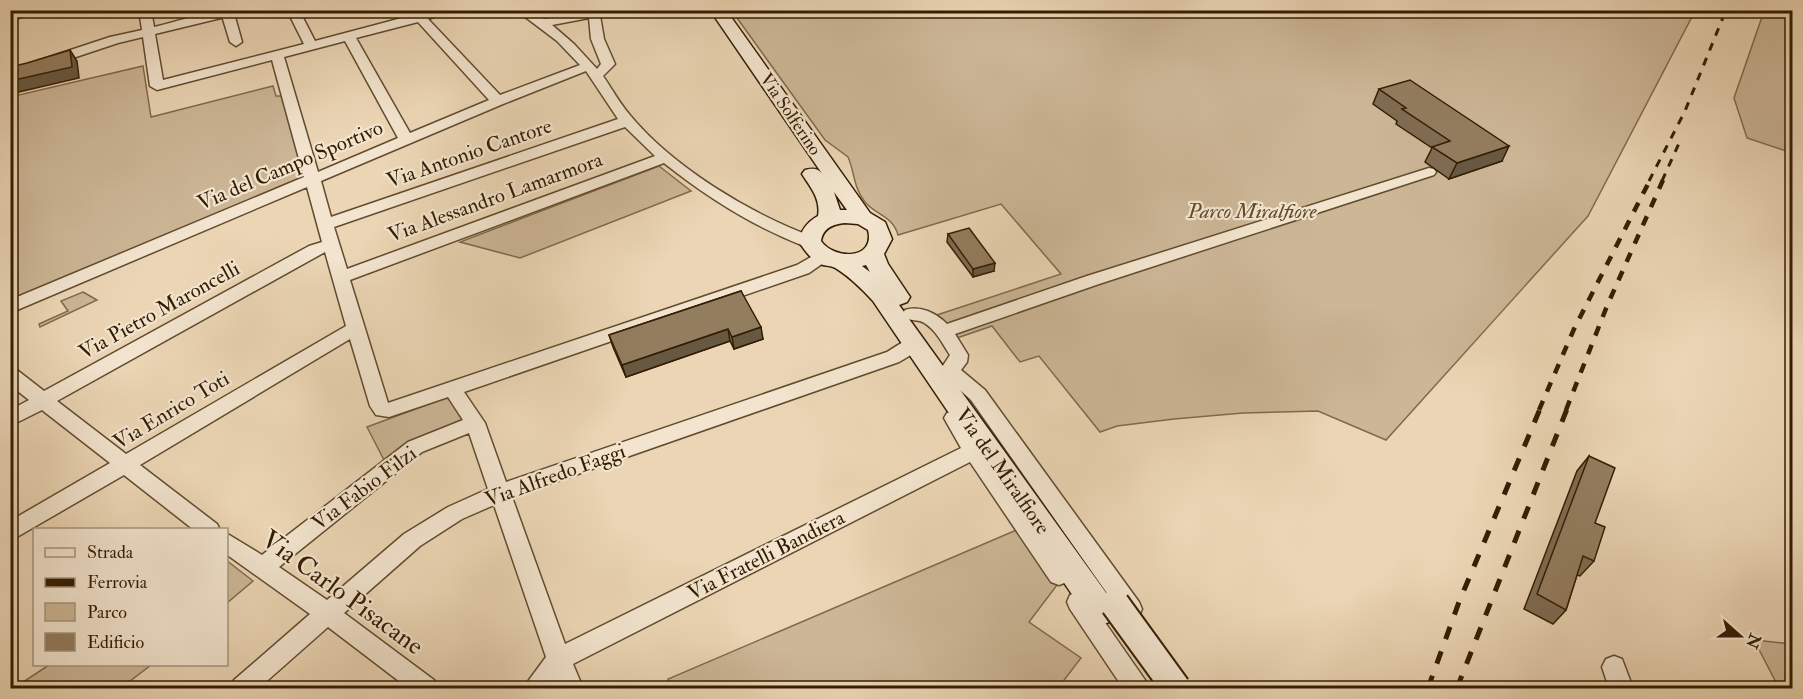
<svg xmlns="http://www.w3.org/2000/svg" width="1803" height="699" viewBox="0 0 1803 699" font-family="'IM FELL Double Pica',serif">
  <rect width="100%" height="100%" fill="#ebd5b4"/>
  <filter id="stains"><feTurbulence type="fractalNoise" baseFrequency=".00333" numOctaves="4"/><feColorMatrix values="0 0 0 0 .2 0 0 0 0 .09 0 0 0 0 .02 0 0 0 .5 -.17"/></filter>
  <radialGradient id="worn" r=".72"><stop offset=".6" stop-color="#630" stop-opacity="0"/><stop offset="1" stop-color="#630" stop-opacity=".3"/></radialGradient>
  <!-- green -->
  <g fill="#ccb696" stroke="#806a4c" stroke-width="1.5">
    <path d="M732 11H1695L1588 216 1386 440 1318 411 1243 413 1174 419 1117 426 1100 432 1039 356 1020 362 992 326 954 339 937 315 1061 274 1001 204 898 235C893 216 877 216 865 202 853 187 855 173 848 157L825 140Z"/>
    <polygon points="1764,11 1792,11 1792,153 1747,138 1734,98"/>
    <polygon points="143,66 151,117 273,86 276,96 283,96 305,174 293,183 11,302 10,97"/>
    <polygon points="659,166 691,191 520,258 460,242"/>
    <polygon points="83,292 97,300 40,327 39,324 68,311 61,301"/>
    <polygon points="445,398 450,399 465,424 386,464 367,427"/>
    <polygon points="1019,529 1057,585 1029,622 1081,658 1058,688 673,688 668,679"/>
    <polygon points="226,560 253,581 227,603 226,603"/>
    <polygon points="1754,640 1792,644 1792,688 1779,688"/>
    <polygon points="49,665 49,664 151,665 121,688 14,688"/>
  </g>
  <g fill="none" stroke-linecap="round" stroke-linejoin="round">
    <defs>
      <g id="street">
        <polygon points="20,10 41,10 10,21 10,13"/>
        <path d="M139 10H151L154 27C177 22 209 10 232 10L230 13 235 17 242 42 236 46 230 42 223 19 221 18 155 34 163 80 304 44 287 10H299L315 41 432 10H454L428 19 500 95 580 65 557 41 516 10H531L544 19 599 10 604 39 615 64 603 76C612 89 619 102 629 114 672 167 752 215 816 238L818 242 816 246H804C752 226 707 197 664 163L350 280 388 403 797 265 818 253H830L832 257 809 273 464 392 485 423 506 482 887 352C897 346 909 336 921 339L924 344 921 349 899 362 512 497 565 644 961 448 944 418 947 413 954 411 961 413 980 445 1067 568 1070 575 1067 582 1059 585 1051 582 970 462 573 664 583 688H559L556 681 551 688H525L529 680 546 657 494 505 462 519 420 546 344 613 434 680 438 688H408L328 627 259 688H230L234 680 310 614 226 554V533L262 555 408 442 463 420 448 397 389 417 376 415 370 406 350 339 140 465 217 524 220 530H194L124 475 10 541V521L110 463 42 410 10 426V410L29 400 10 385V368L17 370 44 391 309 246 322 242 307 187 10 313V300L304 177 272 60 157 90 150 86 143 37 118 43 10 79V70L110 37 142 30ZM589 18 591 39 601 64 597 69 574 44 552 25ZM418 22 489 100 410 133 356 38ZM345 41 398 138 318 172 284 57ZM586 71 618 119 331 217 321 181 503 104ZM625 127 655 156 347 269 334 227ZM325 252 346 326 126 454 57 401ZM469 433 488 489 448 507 404 534 327 600 279 567 422 452Z"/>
        <path d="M1429 168 1434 169 1436 172 1434 175 1099 284 955 334 968 355 967 362 961 370 985 390 1139 602 1142 609 1139 616 1131 619 1123 616 971 400 943 375 940 370 950 355C942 343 934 326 920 321 915 320 910 320 905 318L902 314 905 310C920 305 936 313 947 324L1087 276Z"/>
        <polygon points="1078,592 1086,595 1145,680 1149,688 1123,688 1070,609 1067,602 1070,595"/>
        <polygon points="1614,656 1622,659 1633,688 1609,688 1602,667 1606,659"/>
      </g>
      <path id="secondary" d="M710 10H726L870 213 885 222 892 239 884 254 888 264 910 297 907 302 899 305 1112 601 1116 611 1112 621 1101 625 1090 621 873 301C862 289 851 278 837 269 833 266 828 266 823 265 811 260 806 252 799 242 801 230 807 222 818 216 821 199 811 188 802 174L805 170C813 168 818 168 823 175ZM834 192 847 210H840ZM845 223 858 224 868 230C876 260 834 260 821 241 823 228 833 224 845 223ZM866 265 870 272 862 266Z"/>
    </defs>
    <!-- street casing -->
    <use href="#street" stroke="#614b2e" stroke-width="3"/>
    <!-- secondary casing -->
    <use href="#secondary" stroke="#331d02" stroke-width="3"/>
    <!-- street -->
    <use href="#street" fill="#f2e4ce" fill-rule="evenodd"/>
    <!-- secondary -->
    <use href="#secondary" fill="#f2e4ce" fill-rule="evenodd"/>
    <!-- rail-far2 -->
    <g stroke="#331d02" stroke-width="3" stroke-dasharray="8 8" stroke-linecap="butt">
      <polyline points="1649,181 1685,111 1726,10"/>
      <polyline points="1662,181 1680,141"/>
    </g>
    <!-- rail-far1 -->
    <g stroke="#331d02" stroke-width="4.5" stroke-dasharray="10 10" stroke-linecap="butt">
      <polyline points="1539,410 1574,329 1650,180"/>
      <polyline points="1566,410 1607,306 1663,180"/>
    </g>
    <!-- rail -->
    <g stroke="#331d02" stroke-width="5" stroke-dasharray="13 13" stroke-linecap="butt">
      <polyline points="1428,688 1459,602 1540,409"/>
      <polyline points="1457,688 1567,409"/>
    </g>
    <defs>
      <polyline id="secondary-bridge" points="1115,604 1176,688"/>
    </defs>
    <!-- secondary-bridge casing -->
    <use href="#secondary-bridge" stroke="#331d02" stroke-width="32" stroke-linecap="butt"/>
    <!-- secondary-bridge -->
    <use href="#secondary-bridge" stroke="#f2e4ce" stroke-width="28"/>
  </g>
  <!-- wall -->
  <g fill="#7e6c52" stroke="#331d02" stroke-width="1.5">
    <polygon points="1379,89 1502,161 1449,179 1425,162 1432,148 1396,124 1397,121 1373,104"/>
    <polygon points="948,234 994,271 973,277 947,242"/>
    <polygon points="741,291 763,339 734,349 730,341 626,377 613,347 609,335"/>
    <polygon points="1589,456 1595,523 1594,561 1580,576 1577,575 1566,610 1553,624 1524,609 1577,471"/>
  </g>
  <!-- shaded-wall -->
  <g fill="#675842" stroke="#331d02" stroke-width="1.5">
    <polygon points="10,26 17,35 10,37"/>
    <polygon points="70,50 77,61 79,78 10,94 10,81"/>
    <polygon points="1509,146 1502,161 1449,179 1457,163"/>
    <polygon points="995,263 994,271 973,277 973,269"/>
    <polygon points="761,327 763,339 734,349 732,337"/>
    <polygon points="728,329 730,341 626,377 622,365"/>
  </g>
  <!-- building -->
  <g fill="#937d5f" stroke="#331d02" stroke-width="1.5">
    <polygon points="70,50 72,67 10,81 10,67 27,63"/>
    <polygon points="1410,80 1509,146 1457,163 1432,147 1450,141 1402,109 1406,108 1379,89"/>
    <polygon points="969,228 995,263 973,269 948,234"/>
    <polygon points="741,291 761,327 732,337 728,329 622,365 609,335"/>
    <polygon points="1589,456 1615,468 1595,523 1605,527 1594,561 1583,556 1566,610 1537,594"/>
  </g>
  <g text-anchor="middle" stroke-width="4.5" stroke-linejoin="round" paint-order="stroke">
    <!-- far-street labels -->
    <g font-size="18" fill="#331d02" stroke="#f2e4ce">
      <text transform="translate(791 114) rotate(56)" y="6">Via Solferino</text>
    </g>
    <!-- street labels -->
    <g font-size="21" fill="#331d02" stroke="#f2e4ce">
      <text transform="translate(469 153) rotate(-19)" y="7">Via Antonio Cantore</text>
      <text transform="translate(290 165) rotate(-23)" y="7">Via del Campo Sportivo</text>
      <text transform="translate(495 197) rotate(-20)" y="7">Via Alessandro Lamarmora</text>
      <text transform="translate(159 310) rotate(-29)" y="7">Via Pietro Maroncelli</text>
      <text transform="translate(171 410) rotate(-31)" y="7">Via Enrico Toti</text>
      <text transform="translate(1003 471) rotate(55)" y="7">Via del Miralfiore</text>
      <text transform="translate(555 475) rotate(-20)" y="7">Via Alfredo Faggi</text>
      <text transform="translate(364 488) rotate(-37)" y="7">Via Fabio Filzi</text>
      <text transform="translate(766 555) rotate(-27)" y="7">Via Fratelli Bandiera</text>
    </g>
    <!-- park labels -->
    <g font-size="21" font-style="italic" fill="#614b2e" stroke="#f2e4ce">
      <text x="1252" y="218">Parco Miralfiore</text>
    </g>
    <!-- near-street labels -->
    <g font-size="26" fill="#331d02" stroke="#f2e4ce">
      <text transform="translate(343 592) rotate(36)" y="9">Via Carlo Pisacane</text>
    </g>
  </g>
  <!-- margin -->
  <rect width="1803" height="699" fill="none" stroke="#ebd5b4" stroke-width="36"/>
  <rect x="12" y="12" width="1779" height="675" fill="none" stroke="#331d02" stroke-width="3"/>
  <rect x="18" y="18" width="1767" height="663" fill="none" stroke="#331d02" stroke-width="1.5"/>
  <!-- legend -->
  <rect x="33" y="528" width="195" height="138" fill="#f2e4ce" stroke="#a6947c" stroke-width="1.5"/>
  <rect x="45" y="548" width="30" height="9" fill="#f2e4ce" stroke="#a6947c" stroke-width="1.5"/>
  <text x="87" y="558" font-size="18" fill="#331d02">Strada</text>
  <rect x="45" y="578" width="30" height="9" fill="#331d02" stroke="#a6947c" stroke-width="1.5"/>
  <text x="87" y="588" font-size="18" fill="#331d02">Ferrovia</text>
  <rect x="45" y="603" width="30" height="18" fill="#ccb696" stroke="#a6947c" stroke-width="1.5"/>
  <text x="87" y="618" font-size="18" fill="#331d02">Parco</text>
  <rect x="45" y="633" width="30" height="18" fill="#937d5f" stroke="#a6947c" stroke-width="1.5"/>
  <text x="87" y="648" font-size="18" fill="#331d02">Edificio</text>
  <!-- north arrow -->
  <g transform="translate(1740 636) rotate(111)" stroke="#f2e4ce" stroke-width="4.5" paint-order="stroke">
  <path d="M0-4.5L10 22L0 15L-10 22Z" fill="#331d02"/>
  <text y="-9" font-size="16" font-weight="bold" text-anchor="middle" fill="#331d02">N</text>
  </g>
  <rect width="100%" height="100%" filter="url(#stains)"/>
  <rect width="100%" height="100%" fill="url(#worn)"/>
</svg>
